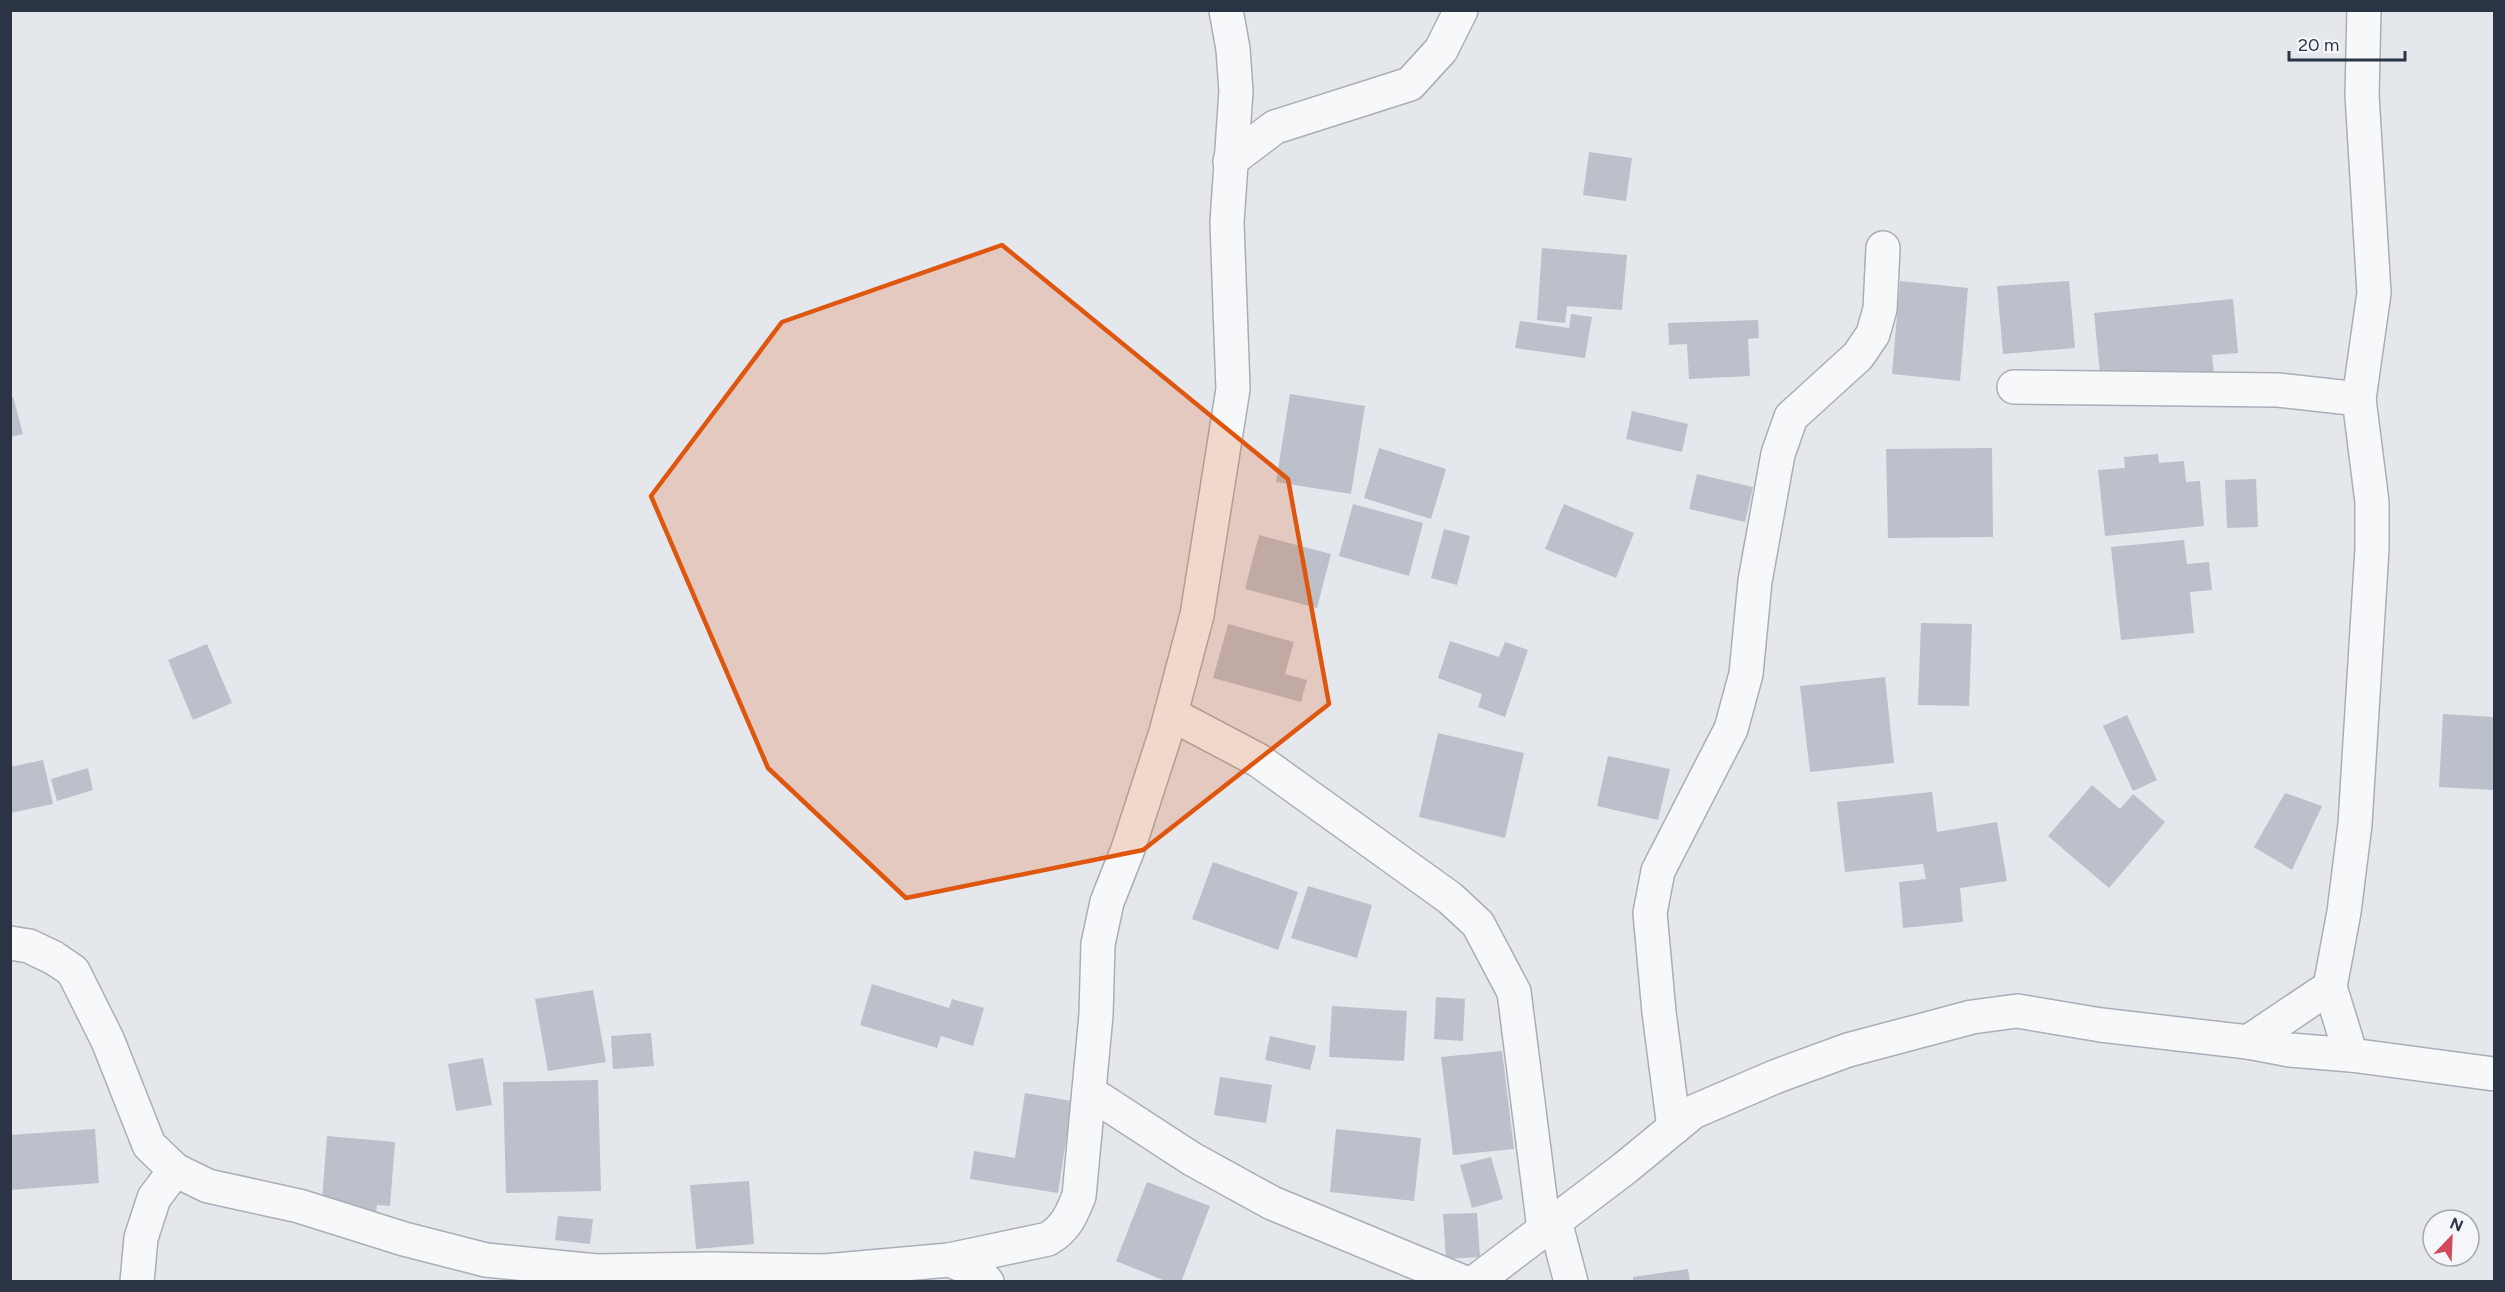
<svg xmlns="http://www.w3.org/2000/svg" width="2505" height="1292" viewBox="0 0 2505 1292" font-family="Figtree,sans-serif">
  <rect width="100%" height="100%" fill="#e4e7ec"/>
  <!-- building -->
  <g fill="#bbc0ca">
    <polygon points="1589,152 1632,158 1626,201 1583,195"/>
    <polygon points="1542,248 1627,255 1622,310 1567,306 1565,323 1537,320"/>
    <polygon points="1900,281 1968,288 1960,381 1892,374"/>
    <polygon points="2069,281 2075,348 2003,354 1997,286"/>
    <polygon points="2233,299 2238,353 2212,355 2214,373 2101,384 2094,313"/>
    <polygon points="1571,314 1592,317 1585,358 1515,348 1520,321 1569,328"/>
    <polygon points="1758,320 1759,338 1748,339 1750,376 1689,379 1687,344 1669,345 1668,323"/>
    <polygon points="1290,394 1365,406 1351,494 1276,482"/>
    <polygon points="13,397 23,434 10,437 10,398"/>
    <polygon points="1632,411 1688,424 1682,452 1626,439"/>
    <polygon points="1379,448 1446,469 1431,519 1364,498"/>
    <polygon points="1992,448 1993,537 1888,538 1886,449"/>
    <polygon points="2158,454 2159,463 2184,461 2186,482 2200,481 2204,526 2105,536 2098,470 2125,468 2124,457"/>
    <polygon points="1697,474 1753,487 1745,522 1689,509"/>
    <polygon points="2256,479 2258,527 2227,528 2225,480"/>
    <polygon points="1353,504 1423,523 1409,576 1339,556"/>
    <polygon points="1564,504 1634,533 1616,578 1545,549"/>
    <polygon points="1444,529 1470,536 1457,585 1431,578"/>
    <polygon points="1259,535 1331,554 1317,608 1245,589"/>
    <polygon points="2184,540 2187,564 2209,562 2212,590 2190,592 2194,633 2121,640 2111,547"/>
    <polygon points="1921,623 1972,624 1969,706 1918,705"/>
    <polygon points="1228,624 1294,642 1285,674 1307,680 1301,702 1213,678"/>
    <polygon points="1450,641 1499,657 1505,642 1528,650 1505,717 1478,707 1482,694 1438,678"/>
    <polygon points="207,644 232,703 193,720 168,660"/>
    <polygon points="1885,677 1894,763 1810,772 1800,686"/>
    <polygon points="2443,714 2494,717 2494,790 2439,787"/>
    <polygon points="2127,715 2157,780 2133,791 2103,726"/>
    <polygon points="1438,733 1524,753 1505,838 1419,817"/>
    <polygon points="1608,756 1670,769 1658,820 1597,806"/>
    <polygon points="43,760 53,804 10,813 10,767"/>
    <polygon points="88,768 93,790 57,801 51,779"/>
    <polygon points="2092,785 2120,809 2133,794 2165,822 2109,888 2048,836"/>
    <polygon points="1932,792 1937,832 1997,822 2007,881 1960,888 1963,922 1903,928 1899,882 1926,879 1923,864 1845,872 1837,802"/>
    <polygon points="2285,793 2322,806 2292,870 2254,847"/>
    <polygon points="1213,862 1298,892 1278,950 1192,919"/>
    <polygon points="1308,886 1372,905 1357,958 1291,938"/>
    <polygon points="872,984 949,1008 952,999 984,1008 973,1046 941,1036 937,1048 860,1025"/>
    <polygon points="593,990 606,1062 548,1071 535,999"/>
    <polygon points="1436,997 1465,999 1463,1041 1434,1039"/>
    <polygon points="1332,1006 1407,1011 1404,1061 1329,1057"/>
    <polygon points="651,1033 654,1066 613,1069 611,1036"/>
    <polygon points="1270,1036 1316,1046 1310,1070 1265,1060"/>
    <polygon points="1502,1051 1514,1149 1453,1155 1441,1057"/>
    <polygon points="483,1058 492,1105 456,1111 448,1064"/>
    <polygon points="1220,1077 1272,1085 1266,1123 1214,1115"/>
    <polygon points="598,1080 601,1191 506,1193 503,1082"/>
    <polygon points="1025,1093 1072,1101 1058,1193 970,1179 974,1151 1015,1158"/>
    <polygon points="95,1129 99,1183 10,1190 10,1135"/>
    <polygon points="1336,1129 1421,1138 1414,1201 1330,1192"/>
    <polygon points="327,1136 395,1142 390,1206 377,1205 375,1220 340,1217 341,1202 322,1200"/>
    <polygon points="1491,1157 1503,1199 1472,1208 1460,1165"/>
    <polygon points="749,1181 754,1244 696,1249 690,1185"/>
    <polygon points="1147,1182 1210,1206 1181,1282 1168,1282 1116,1261"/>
    <polygon points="1477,1213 1480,1257 1446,1259 1443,1214"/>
    <polygon points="558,1216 593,1219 590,1244 555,1240"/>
    <polygon points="1688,1269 1690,1282 1633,1282 1633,1277"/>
  </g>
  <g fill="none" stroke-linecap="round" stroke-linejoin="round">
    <defs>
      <g id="minor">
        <polyline points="1230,161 1275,127 1410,84 1441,50 1461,10"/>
        <polyline points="2014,387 2278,390 2359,399"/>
        <polyline points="1171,714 1258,760 1450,898 1478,924 1514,992 1544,1229"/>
        <path d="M10 943 29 946 54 958 73 971 108 1041 149 1145 175 1170 208 1186 299 1206 404 1239 486 1260 596 1271 709 1269 825 1271 949 1260 1048 1239C1066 1228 1071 1216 1079 1196L1096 1015 1098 944 1107 902 1128 849 1166 732 1197 615 1233 389 1227 222 1236 91 1233 49 1226 10"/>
        <polyline points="2248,1042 2330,987"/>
        <polyline points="2351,1055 2330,987 2344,912 2355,824 2372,549 2372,502 2359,399 2374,293 2362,95 2364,10"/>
        <polyline points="1089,1092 1192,1159 1272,1203 1463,1282"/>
        <polyline points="1674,1128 1659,1012 1650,913 1658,871 1731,729 1746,674 1755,581 1778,454 1791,417 1858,356 1873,334 1880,309 1883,248"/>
        <polyline points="1555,1221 1571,1282"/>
        <polyline points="949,1260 977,1271 987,1282"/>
        <polyline points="137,1282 141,1238 154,1198 175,1170"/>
        <polyline points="1475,1282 1625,1168 1693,1112 1777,1076 1848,1050 1972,1017 2017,1011 2101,1025 2248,1042 2290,1050 2351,1055 2494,1074"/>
      </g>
    </defs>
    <!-- minor casing -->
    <use href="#minor" stroke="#a9aeb7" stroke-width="36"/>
    <!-- minor -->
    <use href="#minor" stroke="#f7f8fa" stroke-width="33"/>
  </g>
  <!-- marked area -->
  <path fill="#df570f" fill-opacity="0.2" stroke="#df570f" stroke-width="4.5" stroke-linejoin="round" d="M1002 245 1288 479 1329 704 1143 850 906 898 768 768 651 496 782 322Z"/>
  <!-- border -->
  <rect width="2505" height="1292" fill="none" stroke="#2b3445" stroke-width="24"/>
  <!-- north arrow -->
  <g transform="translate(2451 1238) rotate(23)"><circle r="28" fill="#f4f6f9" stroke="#a4a8b1" stroke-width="1.5"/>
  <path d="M0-4.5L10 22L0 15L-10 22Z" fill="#d1495b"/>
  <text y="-9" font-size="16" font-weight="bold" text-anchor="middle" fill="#2b3445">N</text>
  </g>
  <!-- scale -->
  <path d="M2289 51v9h116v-9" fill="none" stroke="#2b3445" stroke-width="3"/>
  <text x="2298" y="51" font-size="18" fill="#2b3445" stroke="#f4f6f9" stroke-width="4.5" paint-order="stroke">20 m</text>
</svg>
